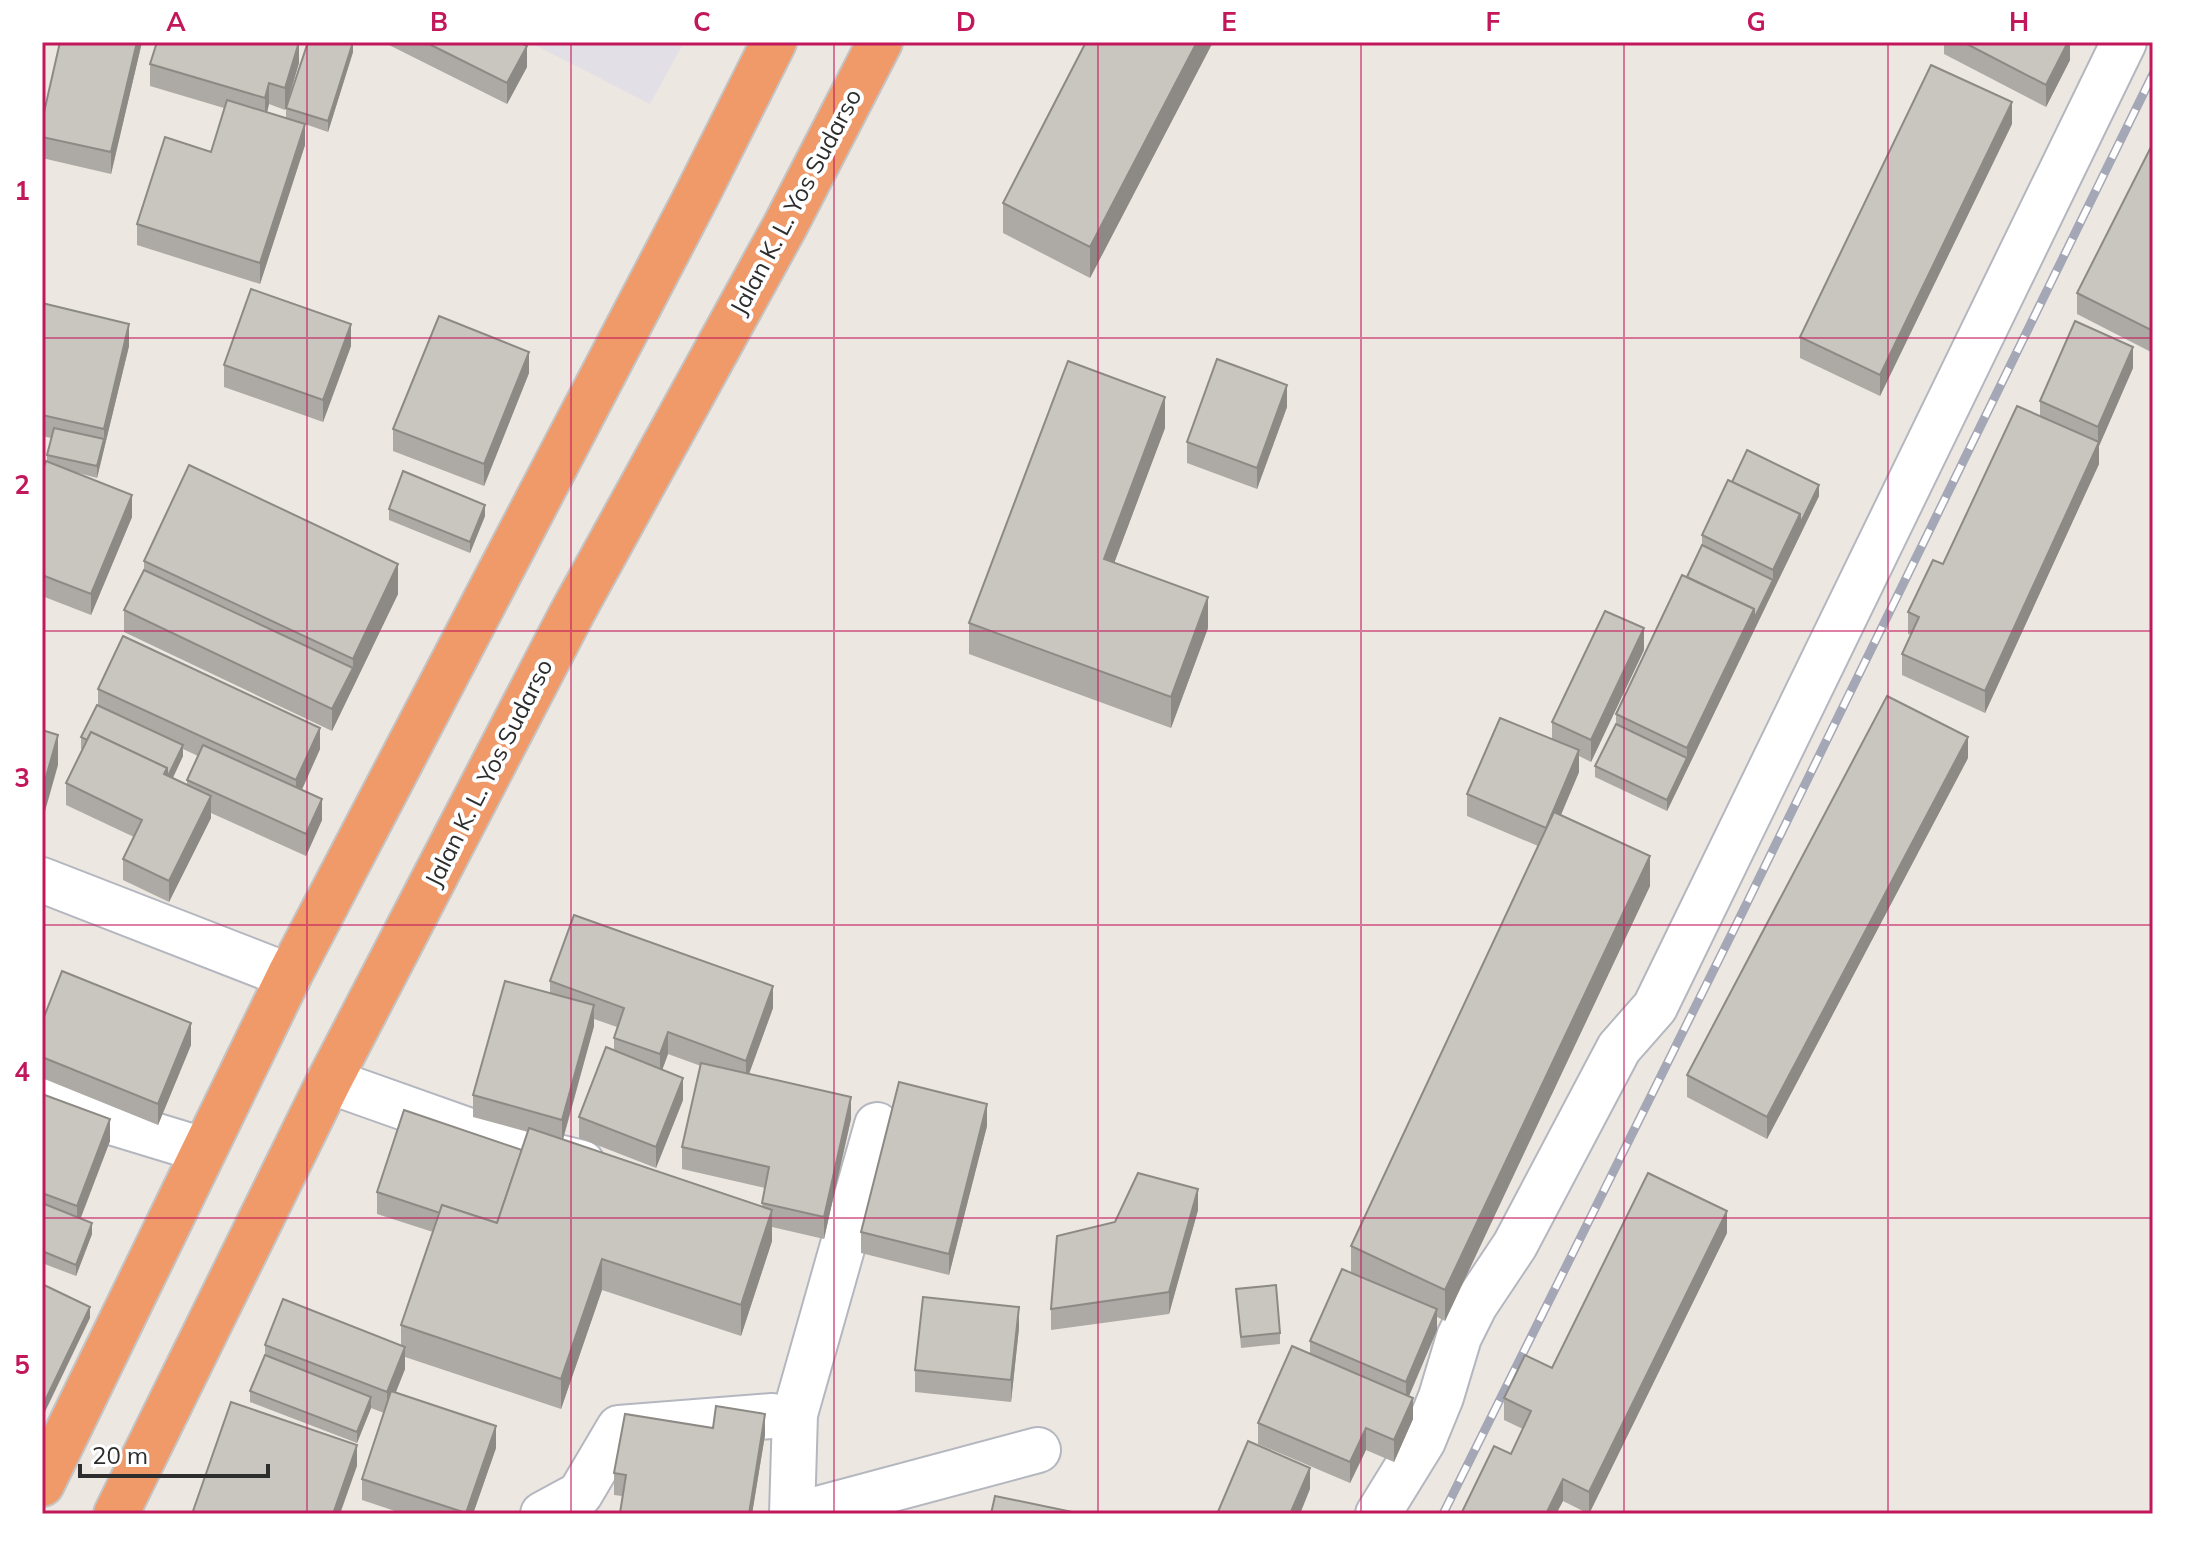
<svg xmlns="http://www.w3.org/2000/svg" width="2195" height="1556" viewBox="0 0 2195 1556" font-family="Mulish,sans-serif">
  <rect width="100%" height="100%" fill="#ede7e1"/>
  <!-- industrial -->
  <polygon fill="#e2e0e6" points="529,42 684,42 650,104"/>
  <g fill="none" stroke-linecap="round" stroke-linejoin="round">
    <defs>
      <g id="minor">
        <polyline points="42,880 289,976"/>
        <polyline points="329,1081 512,1146 582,1163"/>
        <polyline points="42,1101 203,1150"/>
        <polyline points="543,1514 580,1494 619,1428 772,1416"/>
        <polyline points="792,1514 795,1414 877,1125"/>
        <polyline points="799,1514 1038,1450"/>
        <polyline points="1378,1514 1423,1441 1441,1397 1459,1337 1475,1305 1515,1245 1619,1048 1655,1007 2124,42"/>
      </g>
      <g id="highway">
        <polyline points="42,1484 289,976 696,197 774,42"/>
        <polyline points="116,1514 329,1081 572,613 785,226 880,42"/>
      </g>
    </defs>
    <!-- minor casing -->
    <use href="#minor" stroke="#b4b7bf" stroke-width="48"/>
    <!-- highway casing -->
    <use href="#highway" stroke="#c4c4c4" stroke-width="48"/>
    <!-- minor -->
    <use href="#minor" stroke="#fff" stroke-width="44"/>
    <!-- highway -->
    <use href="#highway" stroke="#f09969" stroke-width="44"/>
    <defs>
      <polyline id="rail" points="1443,1514 1744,909 2153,74"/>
    </defs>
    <!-- rail casing -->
    <use href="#rail" stroke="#a4a7b5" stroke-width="9"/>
    <!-- rail -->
    <use href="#rail" stroke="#fff" stroke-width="6" stroke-dasharray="18" stroke-linecap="butt"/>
  </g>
  <!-- wall -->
  <g fill="#ada9a4" fill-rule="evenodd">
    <polygon points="142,42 111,174 42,158 42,121"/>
    <polygon points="385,42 519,42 527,67 507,104 385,43"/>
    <polygon points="1213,42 1090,278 1003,233 1003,203"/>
    <polygon points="1944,42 2070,42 2070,60 2046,107 1944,54"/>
    <polygon points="353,52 328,132 305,124 305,145 260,284 137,245 137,224 211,152 224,108 150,86 150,64 299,63 285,110 269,104 267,113 286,118 286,108"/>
    <polygon points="2012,124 1880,396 1800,358 1800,337"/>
    <polygon points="2153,143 2153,353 2077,314 2077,293"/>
    <polygon points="42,303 129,346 97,478 75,472 132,517 91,615 42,596 42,472 47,461 47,455 51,438 42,436"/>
    <polygon points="351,346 323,422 224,387 224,365"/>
    <polygon points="2133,368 2099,446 2099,464 1985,713 1902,675 1902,654 1911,635 1908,634 1908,612 1943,564 2040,416 2040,401"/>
    <polygon points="529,373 484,486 393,451 393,429"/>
    <polygon points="1287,407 1257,489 1187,463 1187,442"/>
    <polygon points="1165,428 1114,563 1208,628 1171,728 969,654 969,623"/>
    <polygon points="1732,482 1819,496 1667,811 1595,777 1595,766 1616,724 1616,714 1702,545 1702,535"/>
    <polygon points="389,509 485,516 470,553 389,520"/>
    <polygon points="144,561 398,594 332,731 124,632 124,610 144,570"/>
    <polygon points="1644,650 1591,762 1579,756 1579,772 1561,815 1650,886 1445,1321 1437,1317 1437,1330 1409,1396 1413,1419 1394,1462 1366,1450 1350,1483 1258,1444 1258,1423 1310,1354 1310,1341 1351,1272 1351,1246 1538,846 1467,816 1467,794 1552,739 1552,722"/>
    <path d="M98 689 320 749 302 790 322 820 306 856 211 813V818L169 902 123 880V859L134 837 66 805V783L82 749H81V737L98 705ZM183 749 198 756 187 780V785L173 778 183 756Z"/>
    <polygon points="1968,758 1767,1139 1687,1097 1687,1075"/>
    <path d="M550 981 773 1008 749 1074 851 1119 824 1239 772 1227V1241L741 1336 602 1290 561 1409 405 1357V1369L396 1392 496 1448 473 1514H404L362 1500V1479L384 1413 371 1408 357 1443 250 1402V1391L265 1355V1345L401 1346V1325L433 1232 377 1214V1192L522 1150 528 1132 473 1117V1095L550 993ZM594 1019 617 1027 614 1038V1050L579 1117V1138L656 1168 683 1100 662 1070 668 1054 701 1066 682 1147V1169L765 1188 762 1206 563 1140 594 1026Z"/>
    <polygon points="42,1022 191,1045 158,1125 42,1078"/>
    <polygon points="42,1094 110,1141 80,1218 92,1234 76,1276 42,1263"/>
    <polygon points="987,1126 949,1275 861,1253 861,1232"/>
    <polygon points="1198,1210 1169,1314 1051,1330 1051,1309"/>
    <polygon points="1727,1233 1589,1514 1563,1501 1556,1514 1461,1514 1511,1454 1523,1429 1504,1420 1504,1398 1552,1368"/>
    <polygon points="1236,1289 1280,1333 1280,1344 1241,1348"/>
    <polygon points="1019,1328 1011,1402 915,1392 915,1370"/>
    <polygon points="713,1428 765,1435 752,1514 620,1514 622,1496 614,1495 614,1473"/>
  </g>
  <!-- shaded-wall -->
  <g fill="#8d8a86">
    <polygon points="137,42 142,42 111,174 111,152"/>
    <polygon points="299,42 299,63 285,110 285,88"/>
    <polygon points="353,42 353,52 328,132 328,121"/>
    <polygon points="1197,42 1213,42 1090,278 1090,247"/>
    <polygon points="2068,42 2070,42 2070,60 2046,107 2046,85"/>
    <polygon points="527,46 527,67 507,104 507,83"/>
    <polygon points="269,83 269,104 265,120 265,98"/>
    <polygon points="2012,102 2012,124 1880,396 1880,375"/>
    <polygon points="305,124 305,145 260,284 260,263"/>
    <polygon points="129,324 129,346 97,478 97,466 104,439 104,429"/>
    <polygon points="351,324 351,346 323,422 323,400"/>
    <polygon points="2133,347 2133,368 2099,446 2099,464 1985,713 1985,691 2098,445 2098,427"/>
    <polygon points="529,352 529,373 484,486 484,464"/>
    <polygon points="1287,385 1287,407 1257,489 1257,468"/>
    <polygon points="1165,397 1165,428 1104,590 1104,559"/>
    <polygon points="1819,485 1819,496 1667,811 1667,800 1687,758 1687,748 1754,609 1773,580 1773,570 1800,514"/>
    <polygon points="132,495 132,517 91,615 91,594"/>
    <polygon points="485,505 485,516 470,553 470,542"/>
    <polygon points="398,564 398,594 332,731 332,709 353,668 353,659"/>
    <polygon points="1208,597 1208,628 1171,728 1171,697"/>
    <polygon points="1644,628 1644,650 1591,762 1591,740"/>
    <polygon points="320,728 320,749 296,802 296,780"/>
    <polygon points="58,735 58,765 42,822 42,791"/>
    <polygon points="1968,737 1968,758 1767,1139 1767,1117"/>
    <polygon points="183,745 183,756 167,790 164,774"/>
    <polygon points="1579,750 1579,772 1546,850 1546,828"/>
    <polygon points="211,796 211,818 169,902 169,881"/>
    <polygon points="322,799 322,820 306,856 306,834"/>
    <polygon points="1650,856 1650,886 1445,1321 1445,1290"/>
    <polygon points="773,986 773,1008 746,1082 746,1061"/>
    <polygon points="594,1005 594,1026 562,1142 562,1120"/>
    <polygon points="191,1023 191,1045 158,1125 158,1104"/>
    <polygon points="668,1032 668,1054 660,1076 660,1054"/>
    <polygon points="683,1078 683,1100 656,1168 656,1147"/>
    <polygon points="851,1097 851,1119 824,1239 824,1217"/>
    <polygon points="987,1104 987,1126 949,1275 949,1254"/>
    <polygon points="110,1119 110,1141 77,1228 77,1206"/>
    <polygon points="1198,1189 1198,1210 1169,1314 1169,1292"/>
    <polygon points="772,1210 772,1241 741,1336 741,1305"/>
    <polygon points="1727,1211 1727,1233 1589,1514 1589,1492"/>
    <polygon points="92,1223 92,1234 76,1276 76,1265"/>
    <polygon points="602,1259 602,1290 561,1409 561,1379"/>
    <polygon points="90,1307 90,1318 42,1418 42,1407"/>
    <polygon points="1019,1307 1019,1328 1011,1402 1011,1380"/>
    <polygon points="1437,1309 1437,1330 1406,1403 1406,1382"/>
    <polygon points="405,1347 405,1369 387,1414 387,1392"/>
    <polygon points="371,1397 371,1408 357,1443 357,1432"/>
    <polygon points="1413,1398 1413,1419 1394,1462 1394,1440"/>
    <polygon points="765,1414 765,1435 752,1514 749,1514"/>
    <polygon points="496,1426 496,1448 473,1514 466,1514"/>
    <polygon points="1366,1428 1366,1450 1350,1483 1350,1462"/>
    <polygon points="357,1445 357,1466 340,1514 333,1514"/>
    <polygon points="1310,1468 1310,1489 1300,1514 1290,1514"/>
    <polygon points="1563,1479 1563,1501 1556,1514 1546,1514"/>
  </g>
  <!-- building -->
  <g fill="#c9c5bf" stroke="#8d8a86" stroke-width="2">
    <polygon points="60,42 137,42 111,152 42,137 42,121"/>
    <polygon points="157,42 299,42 285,88 269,83 265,98 150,64"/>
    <polygon points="308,42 353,42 328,121 286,108"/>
    <polygon points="425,42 519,42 527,46 507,83"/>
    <polygon points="1086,42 1197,42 1090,247 1003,203"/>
    <polygon points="1963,42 2068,42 2046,85"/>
    <polygon points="1931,65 2012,102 1880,375 1800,337"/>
    <polygon points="227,100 305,124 260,263 137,224 165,137 211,152"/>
    <polygon points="2153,143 2153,331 2077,293"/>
    <polygon points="251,289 351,324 323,400 224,365"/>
    <polygon points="42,303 129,324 104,429 42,415"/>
    <polygon points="439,316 529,352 484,464 393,429"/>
    <polygon points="2075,321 2133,347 2098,427 2040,401"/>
    <polygon points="1217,359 1287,385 1257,468 1187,442"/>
    <polygon points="1068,361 1165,397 1104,559 1208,597 1171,697 969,623"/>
    <polygon points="2017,406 2099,442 1985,691 1902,654 1919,617 1908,612 1933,560 1943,564"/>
    <polygon points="54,428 104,439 97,466 47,455"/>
    <polygon points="1747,450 1819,485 1800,524 1800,514 1732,482"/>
    <polygon points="46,461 132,495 91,594 42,575 42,472"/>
    <polygon points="189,465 398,564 353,659 144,561"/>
    <polygon points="403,471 485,505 470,542 389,509"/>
    <polygon points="1728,480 1800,514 1773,570 1702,535"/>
    <polygon points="1702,545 1773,580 1754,619 1754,609 1687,577"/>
    <polygon points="144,570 353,668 332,709 124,610"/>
    <polygon points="1682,575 1754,609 1687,748 1616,714"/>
    <polygon points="1605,611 1644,628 1591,740 1552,722"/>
    <polygon points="123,636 320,728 296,780 98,689"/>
    <polygon points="1887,696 1968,737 1767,1117 1687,1075"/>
    <polygon points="97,705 183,745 168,776 167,775 167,768 91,732 87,740 81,737"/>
    <polygon points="1500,718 1579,750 1546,828 1467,794"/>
    <polygon points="1616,724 1687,758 1667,800 1595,766"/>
    <polygon points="42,730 58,735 42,791"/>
    <polygon points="91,732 167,768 164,774 211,796 169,881 123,859 142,820 66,783"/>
    <polygon points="203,745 322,799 306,834 187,780"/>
    <polygon points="1554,812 1650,856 1445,1290 1351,1246"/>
    <polygon points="574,915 773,986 746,1061 668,1032 660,1054 614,1038 624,1008 550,981"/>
    <polygon points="62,971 191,1023 158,1104 42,1057 42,1022"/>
    <polygon points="505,981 594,1005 562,1120 473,1095"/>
    <polygon points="606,1047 683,1078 656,1147 579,1117"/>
    <polygon points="701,1063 851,1097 824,1217 762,1203 769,1167 682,1147"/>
    <polygon points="899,1082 987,1104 949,1254 861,1232"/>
    <polygon points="42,1094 110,1119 77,1206 42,1193"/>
    <polygon points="404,1110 522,1150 497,1223 442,1205 440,1213 377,1192"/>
    <polygon points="529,1128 772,1210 741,1305 602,1259 561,1379 401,1325 442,1205 497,1223"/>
    <polygon points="1138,1173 1198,1189 1169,1292 1051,1309 1057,1236 1115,1222"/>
    <polygon points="1648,1173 1727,1211 1589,1492 1563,1479 1546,1514 1461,1514 1494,1446 1511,1454 1531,1411 1504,1398 1525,1355 1552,1368"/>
    <polygon points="42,1203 92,1223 76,1265 42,1251"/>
    <polygon points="1342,1269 1437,1309 1406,1382 1310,1341"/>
    <polygon points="42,1284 90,1307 42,1407"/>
    <polygon points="1276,1285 1280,1333 1241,1337 1236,1289"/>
    <polygon points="923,1297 1019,1307 1011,1380 915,1370"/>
    <polygon points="283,1299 405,1347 387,1392 265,1345"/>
    <polygon points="1292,1346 1413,1398 1394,1440 1366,1428 1350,1462 1258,1423"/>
    <polygon points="265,1355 371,1397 357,1432 250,1391"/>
    <polygon points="391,1391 496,1426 466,1513 362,1479"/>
    <polygon points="231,1402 357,1445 333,1514 203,1514 193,1511"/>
    <polygon points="716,1406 765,1414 749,1514 620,1513 626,1475 614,1473 625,1414 713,1428"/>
    <polygon points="1248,1441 1310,1468 1290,1514 1217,1514"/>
    <polygon points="995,1496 1082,1514 991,1514"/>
  </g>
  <!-- grid -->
  <path fill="none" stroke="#c2185b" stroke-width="2" stroke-opacity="0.55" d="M307 42V1514M571 42V1514M834 42V1514M1098 42V1514M1361 42V1514M1624 42V1514M1888 42V1514M42 338H2153M42 631H2153M42 925H2153M42 1218H2153"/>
  <g text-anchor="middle" stroke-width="8" stroke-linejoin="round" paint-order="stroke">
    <!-- street labels -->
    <g font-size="24" fill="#2d2d2d" stroke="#fff">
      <text transform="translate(796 202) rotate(-62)" y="8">Jalan K. L. Yos Sudarso</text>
      <text transform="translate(489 773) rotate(-63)" y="8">Jalan K. L. Yos Sudarso</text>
    </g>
  </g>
  <!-- border -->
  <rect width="2195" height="1556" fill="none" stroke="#ffffff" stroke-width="88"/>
  <!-- scale -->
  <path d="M80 1464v12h188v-12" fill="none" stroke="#2d2d2d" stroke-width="4"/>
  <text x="92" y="1464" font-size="24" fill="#2d2d2d" stroke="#ffffff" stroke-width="6" paint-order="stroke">20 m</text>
  <rect x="44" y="44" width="2107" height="1468" fill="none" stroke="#c2185b" stroke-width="3"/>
  <g font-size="26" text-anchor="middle" font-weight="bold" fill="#c2185b">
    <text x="176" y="31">A</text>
    <text x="439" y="31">B</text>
    <text x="702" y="31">C</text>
    <text x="966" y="31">D</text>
    <text x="1229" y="31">E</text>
    <text x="1493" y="31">F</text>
    <text x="1756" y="31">G</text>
    <text x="2019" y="31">H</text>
    <text x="22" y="200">1</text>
    <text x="22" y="494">2</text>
    <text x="22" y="787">3</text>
    <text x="22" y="1081">4</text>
    <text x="22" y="1374">5</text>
  </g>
</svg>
